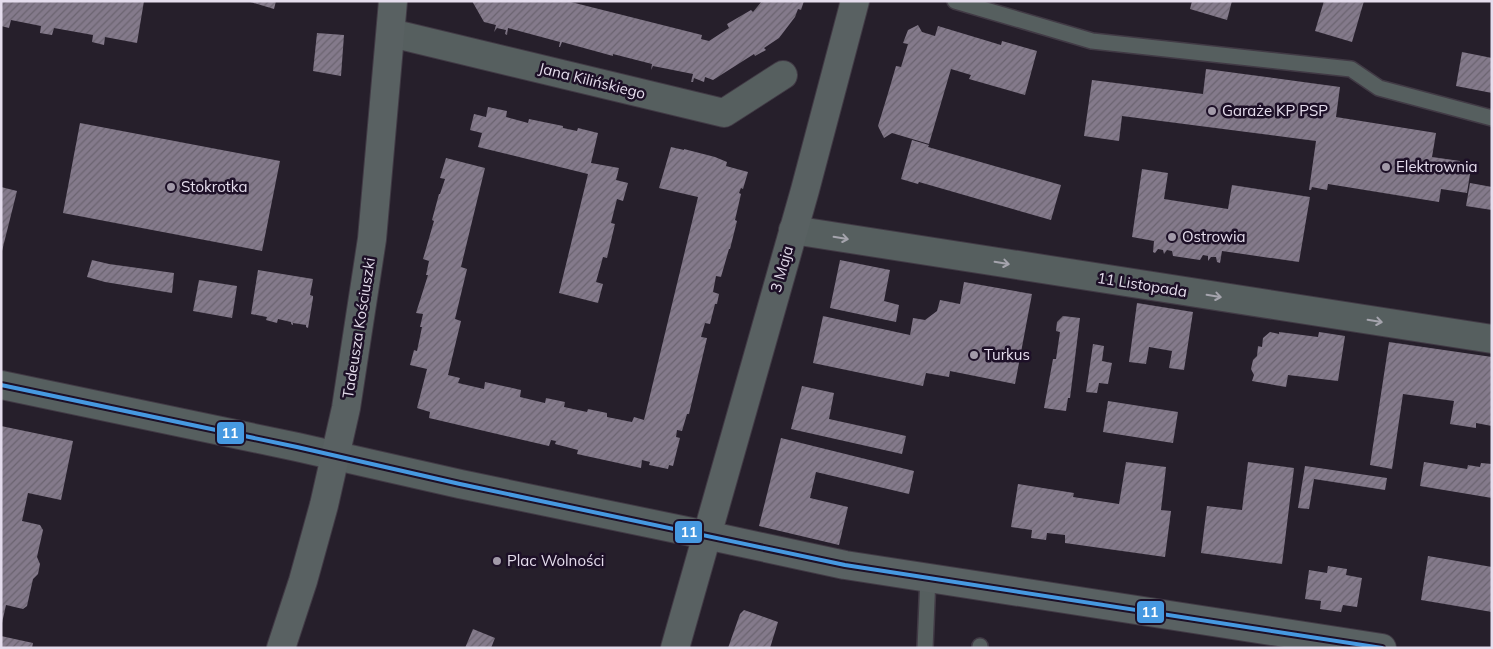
<svg xmlns="http://www.w3.org/2000/svg" width="1493" height="649" viewBox="0 0 1493 649" font-family="Mulish,sans-serif">
  <defs>
    <pattern id="building-hatch" width="6" height="6" patternUnits="userSpaceOnUse" patternTransform="scale(1.25)"><rect width="6" height="6" fill="#847a8b"/><path d="M-1 1l2-2M0 6l6-6M5 7l2-2" fill="none" stroke="#6b6470"/></pattern>
  </defs>
  <rect width="100%" height="100%" fill="#261f2b"/>
  <!-- building -->
  <g fill="url(#building-hatch)">
    <polygon points="1,1 144,1 137,43 105,37 104,45 92,42 93,35 54,28 52,35 40,33 41,26 11,20 9,28 1,26"/>
    <polygon points="247,1 276,1 274,9"/>
    <polygon points="472,1 567,1 702,35 701,39 709,41 729,28 727,24 751,10 753,12 762,1 804,1 801,10 798,9 795,17 779,38 764,48 766,50 755,56 754,54 713,80 705,77 704,82 694,78 693,82 691,82 693,74 653,66 651,70 652,64 613,54 613,56 562,42 560,47 559,47 560,42 508,28 507,35 505,34 506,30 497,28 494,32 496,25 484,22"/>
    <polygon points="1192,1 1232,1 1227,20 1190,9"/>
    <polygon points="1324,1 1364,1 1352,42 1315,31"/>
    <polygon points="918,25 922,32 935,36 938,26 1001,45 1002,41 1037,51 1025,95 969,79 971,75 951,69 929,144 892,133 884,138 878,126 889,90 896,66 901,67 908,44 903,43 908,30"/>
    <polygon points="317,33 344,35 341,76 313,71"/>
    <polygon points="1462,52 1492,58 1492,93 1456,86"/>
    <polygon points="1206,69 1340,87 1336,117 1436,133 1432,157 1460,161 1458,172 1470,174 1467,193 1441,189 1439,202 1328,184 1327,190 1312,187 1311,190 1309,190 1316,141 1122,116 1119,141 1084,136 1092,80 1203,94"/>
    <polygon points="488,107 507,111 506,117 528,123 529,119 563,126 563,128 577,131 578,128 598,133 591,163 619,168 616,180 628,183 623,201 617,199 611,223 615,224 607,258 603,257 596,282 603,284 598,303 559,293 588,174 478,147 482,133 470,130 474,114 486,117"/>
    <polygon points="80,123 280,161 262,251 63,213"/>
    <polygon points="912,140 929,145 928,147 1061,185 1051,220 919,182 918,184 901,179"/>
    <polygon points="671,147 684,150 684,149 715,157 727,162 726,166 748,172 743,189 741,188 739,193 741,194 735,220 737,221 730,249 729,249 721,277 716,276 713,292 719,294 717,304 715,304 710,324 705,323 701,337 707,338 689,414 687,414 682,431 677,430 676,437 680,438 673,466 669,465 668,469 649,465 650,462 642,460 641,468 577,454 578,450 555,444 556,441 551,440 549,446 429,418 430,412 417,408 427,369 410,365 414,350 417,351 422,327 420,327 423,314 416,313 428,275 426,275 429,261 423,259 434,221 432,220 439,194 440,194 445,179 440,178 446,158 485,168 461,267 467,269 455,319 461,321 448,375 460,378 458,383 484,389 485,382 521,390 520,397 545,403 546,398 565,402 564,407 587,412 588,409 607,413 607,417 632,422 634,417 644,420 698,197 659,188"/>
    <polygon points="1142,169 1168,173 1164,199 1228,209 1232,185 1310,197 1299,262 1222,251 1220,263 1217,262 1216,257 1211,257 1208,261 1208,256 1203,255 1200,260 1173,256 1172,251 1167,250 1164,254 1163,250 1158,249 1155,253 1153,252 1154,241 1132,237"/>
    <polygon points="1470,183 1492,187 1492,210 1466,206"/>
    <polygon points="1,187 17,191 2,251 1,250"/>
    <polygon points="92,260 109,264 174,273 172,293 105,282 87,277"/>
    <polygon points="840,260 890,270 884,301 899,305 896,322 830,308"/>
    <polygon points="258,270 313,279 310,295 313,296 313,298 308,328 306,327 306,325 293,323 293,325 291,324 291,322 278,319 277,323 266,320 267,317 251,314"/>
    <polygon points="199,280 237,286 232,318 193,311"/>
    <polygon points="964,282 1032,294 1015,384 950,371 949,377 926,373 923,386 813,363 823,316 910,335 913,318 925,320 937,311 940,300 960,304"/>
    <polygon points="1137,303 1193,312 1184,370 1169,368 1172,351 1149,347 1146,364 1129,362"/>
    <polygon points="1063,316 1080,318 1070,398 1068,398 1066,411 1044,408 1053,359 1056,359 1060,332 1056,331 1057,322"/>
    <polygon points="1270,332 1279,334 1279,332 1318,337 1319,332 1345,336 1338,381 1288,375 1286,387 1252,381 1254,375 1251,369 1253,360 1257,356 1258,346 1262,347 1263,338"/>
    <polygon points="1389,342 1492,357 1492,426 1476,423 1476,428 1450,424 1454,401 1403,394 1392,469 1370,465"/>
    <polygon points="1093,344 1104,346 1102,361 1112,363 1108,384 1099,383 1097,393 1086,392"/>
    <polygon points="802,386 834,393 829,419 906,436 902,454 791,429"/>
    <polygon points="1108,401 1178,412 1173,443 1103,432"/>
    <polygon points="1,426 73,441 61,500 28,493 22,521 40,525 43,530 37,557 40,564 38,574 33,579 27,606 23,609 6,605 2,623"/>
    <polygon points="781,438 914,471 909,494 816,472 810,498 848,507 839,545 759,526"/>
    <polygon points="1126,462 1166,467 1161,510 1171,511 1165,557 1065,543 1065,535 1047,533 1046,540 1031,538 1032,530 1011,527 1018,484 1074,493 1073,497 1119,504"/>
    <polygon points="1248,462 1294,468 1282,564 1201,553 1207,506 1242,510"/>
    <polygon points="1424,462 1467,469 1468,465 1480,467 1481,463 1492,464 1492,498 1420,486"/>
    <polygon points="1305,466 1387,478 1385,490 1314,479 1309,509 1298,508"/>
    <polygon points="1428,556 1492,567 1492,612 1421,600"/>
    <polygon points="1328,566 1347,569 1346,575 1362,578 1357,607 1343,605 1341,612 1320,609 1321,601 1305,599 1309,570 1327,573"/>
    <polygon points="744,610 778,622 770,648 728,648 740,614"/>
    <polygon points="473,629 495,638 491,648 465,648"/>
    <polygon points="1,636 33,643 32,648 1,648"/>
  </g>
  <g fill="none" stroke-linecap="round" stroke-linejoin="round">
    <defs>
      <g id="lane">
        <polyline points="955,1 1092,41 1351,69 1379,88 1492,118"/>
        <polyline points="925,648 928,577"/>
        <polyline points="980,648 980,646"/>
      </g>
      <g id="street">
        <polyline points="391,33 724,113 783,75"/>
        <polyline points="793,230 1492,339"/>
        <polyline points="1,385 297,447 460,484 706,535"/>
      </g>
      <g id="secondary">
        <polyline points="706,535 845,565 1382,648"/>
        <polyline points="281,648 303,581 324,505 346,408 372,239 393,1"/>
        <polyline points="675,648 805,190 855,1"/>
      </g>
    </defs>
    <!-- lane casing -->
    <use href="#lane" stroke="#413a45" stroke-width="18"/>
    <!-- street casing -->
    <use href="#street" stroke="#413a45" stroke-width="30"/>
    <!-- secondary casing -->
    <use href="#secondary" stroke="#413a45" stroke-width="30"/>
    <!-- lane -->
    <use href="#lane" stroke="#565f5f" stroke-width="15"/>
    <!-- street -->
    <use href="#street" stroke="#565f5f" stroke-width="28"/>
    <!-- secondary -->
    <use href="#secondary" stroke="#596162" stroke-width="28"/>
    <defs>
      <polyline id="bus-1" points="1,385 297,447 460,484 845,565 1382,648"/>
    </defs>
    <!-- bus-1 casing -->
    <use href="#bus-1" stroke="#1d1027" stroke-width="8"/>
    <!-- bus-1 -->
    <use href="#bus-1" stroke="#4699e1" stroke-width="4"/>
  </g>
  <!-- one-way arrows -->
  <defs><path id="oneway-shaft" d="M-6 0H5M1.5-3L5.5 0L1.5 3" fill="none" stroke-width="1.6" stroke-linecap="round" stroke-linejoin="round" transform="scale(1.25)"/></defs>
  <g stroke="#a5a4ad">
    <use href="#oneway-shaft" transform="translate(841 238) rotate(9)"/>
    <use href="#oneway-shaft" transform="translate(1002 263) rotate(9)"/>
    <use href="#oneway-shaft" transform="translate(1214 296) rotate(9)"/>
    <use href="#oneway-shaft" transform="translate(1375 321) rotate(9)"/>
  </g>
  <!-- markers -->
  <g fill="#a29aa9" stroke="#1d1027" stroke-width="2">
    <circle cx="1212" cy="111" r="5"/>
    <circle cx="1386" cy="167" r="5"/>
    <circle cx="171" cy="187" r="5"/>
    <circle cx="1172" cy="237" r="5"/>
    <circle cx="974" cy="355" r="5"/>
    <circle cx="497" cy="561" r="5"/>
  </g>
  <g text-anchor="middle" stroke-width="5" stroke-linejoin="round" paint-order="stroke">
    <!-- street labels -->
    <g font-size="15" fill="#e5dded" stroke="#1d1027">
      <text transform="translate(592 81) rotate(14)" y="5">Jana Kilińskiego</text>
      <text transform="translate(782 269) rotate(-74)" y="5">3 Maja</text>
      <text transform="translate(1142 285) rotate(9)" y="5">11 Listopada</text>
      <text transform="translate(359 328) rotate(-81)" y="5">Tadeusza Kościuszki</text>
    </g>
    <!-- poi labels -->
    <g font-size="15" fill="#e5dded" stroke="#1d1027" text-anchor="start">
      <text x="1222" y="116">Garaże KP PSP</text>
      <text x="1396" y="172">Elektrownia</text>
      <text x="181" y="192">Stokrotka</text>
      <text x="1182" y="242">Ostrowia</text>
      <text x="984" y="360">Turkus</text>
      <text x="507" y="566">Plac Wolności</text>
    </g>
  </g>
  <g stroke="#1d1027" stroke-width="2">
    <rect x="216" y="421" width="29" height="24" rx="5" fill="#4699e1"/>
    <rect x="674" y="520" width="29" height="24" rx="5" fill="#4699e1"/>
    <rect x="1136" y="600" width="29" height="24" rx="5" fill="#4699e1"/>
  </g>
  <g font-size="14" text-anchor="middle" font-weight="bold" fill="#fff">
    <text x="230" y="438">11</text>
    <text x="689" y="537">11</text>
    <text x="1150" y="617">11</text>
  </g>
  <!-- border -->
  <rect width="1493" height="649" fill="none" stroke="#e5dded" stroke-width="5"/>
</svg>
